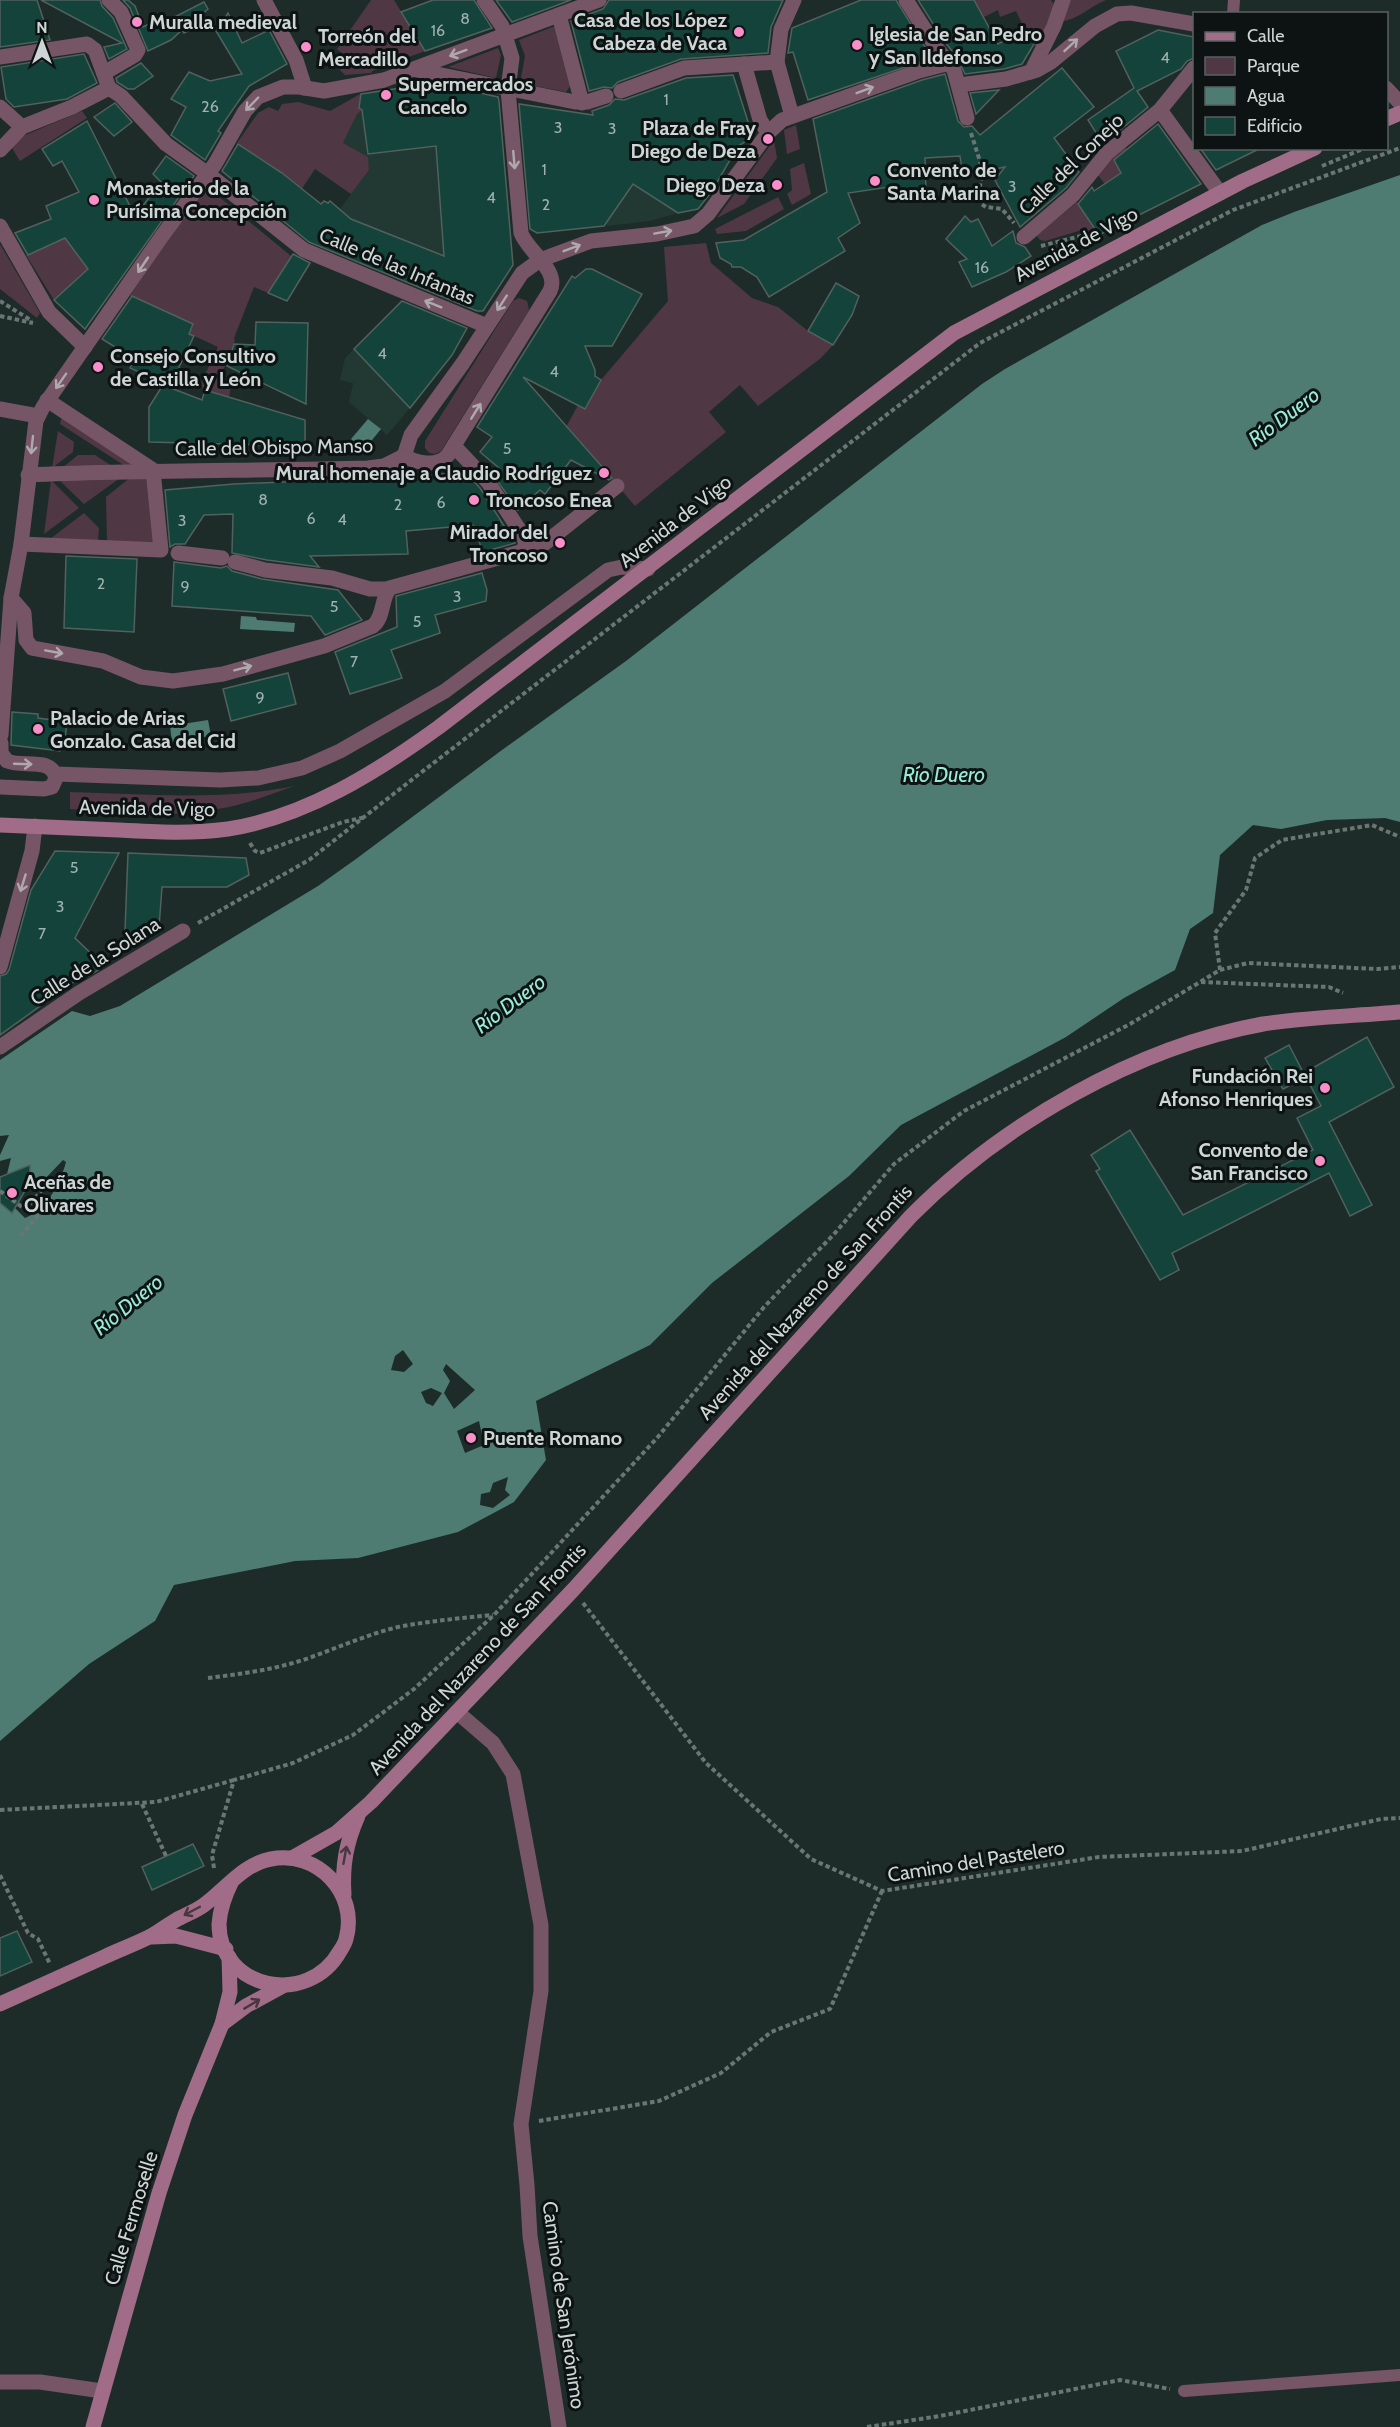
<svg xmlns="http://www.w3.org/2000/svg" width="1400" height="2427" viewBox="0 0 1400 2427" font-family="Cabin,sans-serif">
  <rect width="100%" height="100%" fill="#1e2c29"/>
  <!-- built -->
  <g fill="#223833">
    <polygon points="362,110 363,117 383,115 385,126 364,129 368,154 430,147 436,134 444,256 351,219 340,209 369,170 367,157 343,143 357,113"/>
    <polygon points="635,181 642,189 678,213 650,221 607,226 606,223"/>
    <polygon points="354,349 410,408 387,435 349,402 353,383 340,380 345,358"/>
  </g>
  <!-- green -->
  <g fill="#4f3744">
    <polygon points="371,0 394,0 425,51 372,71 371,73 345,75 339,69 348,58 337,49"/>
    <polygon points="974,0 1051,0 1055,5 1037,48 1028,37 1016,11 1000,17 998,10 984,17"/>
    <path d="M1068 0H1106C1089 7 1078 20 1059 22Z"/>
    <polygon points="555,26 571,85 566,92 520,83 525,56 519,40"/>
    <polygon points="498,48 501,55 496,78 448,67"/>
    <polygon points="362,93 359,108 362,110 357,114 343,143 368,157 369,170 351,194 315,169 301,190 282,173 237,143 258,113 269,107 278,111 282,104 298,102 330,111"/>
    <polygon points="82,111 87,118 20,161 12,148 21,137"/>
    <polygon points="796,125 800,149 787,154 784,130"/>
    <polygon points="774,140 777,158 744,204 717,218"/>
    <polygon points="1124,145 1136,162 1105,184 1097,174"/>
    <polygon points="804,163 811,194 792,205 787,194 792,190 790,169"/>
    <polygon points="207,187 291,256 268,293 254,287 234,338 235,340 221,376 232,381 229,397 205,390 200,385 218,347 188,333 193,324 130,296 165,243"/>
    <polygon points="778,197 784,209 746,231 717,234 715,229"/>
    <polygon points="1077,202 1099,235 1082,230 1045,241 1040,240 1037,236 1039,234"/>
    <polygon points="69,235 88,269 54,300 26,255"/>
    <polygon points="706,243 711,263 752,298 778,307 808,331 833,345 821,358 758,406 740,385 709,412 726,432 635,506 577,438 564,431 578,405 586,408 601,380 668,301 664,247"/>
    <polygon points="0,244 40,313 37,318 0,289"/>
    <polygon points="519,298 527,301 529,310 441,451 435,454 429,453 425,448 425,441 513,301"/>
    <polygon points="62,415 131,459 131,466 125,466 60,424"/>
    <polygon points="58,431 74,442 73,452 52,468"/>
    <polygon points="78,455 95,455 112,466 62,468"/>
    <polygon points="131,477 149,477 155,544 107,541 106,497"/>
    <polygon points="120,478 84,504 59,480"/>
    <polygon points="51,480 79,508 44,534"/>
    <polygon points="84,513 99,528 98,541 50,539"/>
    <path d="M294 786C269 795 244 805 218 809 170 818 119 812 70 809V792C144 794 221 801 294 786Z"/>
  </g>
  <!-- water -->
  <g fill="#4e7c72" fill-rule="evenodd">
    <path d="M1400 175V822L1385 818 1327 820 1281 829 1253 825 1220 855 1213 913 1190 929 1175 970 1124 998 1066 1037 901 1125 849 1176 712 1283 650 1345 536 1401 546 1460 514 1502 458 1532 358 1558 295 1561 174 1585 155 1621 89 1664 0 1741V1203L12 1212 15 1208 25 1218C47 1209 60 1184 66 1162L63 1160 41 1183 30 1188V1165L7 1174 11 1158 0 1161V1155L9 1135 0 1136V1060L72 1011 90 1016 120 1006 318 886 356 859 502 750 626 661 982 384 1005 369 1262 225 1294 212ZM403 1350 413 1364 404 1372 391 1370 395 1356ZM446 1364 475 1390 454 1409 444 1393 450 1381 443 1370ZM431 1388 442 1393 433 1406 426 1403 421 1392ZM479 1421 484 1445 465 1453 457 1431ZM508 1477 505 1490 510 1495 493 1508 480 1505 481 1494 490 1492 493 1483Z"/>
    <polygon points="368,419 381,429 364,450 351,439"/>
    <polygon points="241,616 256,617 257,620 295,623 294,632 240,629"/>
    <polygon points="208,720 211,736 172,742 170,726"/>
  </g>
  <!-- building -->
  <g fill="#13433a" stroke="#51615d" stroke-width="1.5">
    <polygon points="0,0 37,0 50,40 0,47"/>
    <polygon points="41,0 100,0 102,6 113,18 127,49 109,59 104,47 122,43"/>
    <polygon points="123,0 128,0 135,6 143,27 163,17 165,22 204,2 208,9 201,15 205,23 184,33 182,30 171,40 148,51 130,8"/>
    <polygon points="433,0 474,0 492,28 425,51 401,12"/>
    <polygon points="496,0 571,0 512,22"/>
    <polygon points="609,0 783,0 771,27 768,53 681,59 618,82 612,88 604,87 589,91 571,21 603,9"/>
    <polygon points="861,0 896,0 932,58 808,100 793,52 788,53 792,28"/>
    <polygon points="918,0 974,0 998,44 1025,30 1034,44 1022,64 1004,69 965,74 957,57 944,41"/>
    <polygon points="228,13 242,43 269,30 287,64 249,86 218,131 221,133 205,160 171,135 186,107 171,99 189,72 210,81 242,74 216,31"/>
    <polygon points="1158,30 1194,37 1194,58 1187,61 1181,69 1137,91 1148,107 1103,144 1088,120 1134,88 1116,51"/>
    <polygon points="84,54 97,83 67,99 14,107 6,99 1,67"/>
    <polygon points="141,63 153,76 134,89 128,89 117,82 116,78"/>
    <polygon points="1062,68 1094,107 1054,138 1079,172 1066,188 1020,227 995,180 1005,167 963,176 960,156 925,158 926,191 891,195 889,187 848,193 860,223 838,238 845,251 769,297 757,277 741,267 732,267 731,264 720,258 716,243 744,240 827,192 813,119 922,80 945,74 958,121 964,127 972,126 980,135"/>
    <polygon points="733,75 753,137 738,146 712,191 698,209 678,213 633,184 604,226 537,233 530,229 519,104 593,115 592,111 609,105 615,99 624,100 686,78"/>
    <polygon points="434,83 498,97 499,101 513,265 483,311 477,311 309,242 222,171 238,144 282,173 321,204 324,201 328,203 330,201 351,219 444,256 436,146 368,154 362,110 359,108 361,94"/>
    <polygon points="999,90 976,114 970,93"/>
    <polygon points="115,103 132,122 114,136 94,117"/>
    <polygon points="87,121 135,216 161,182 153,174 166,156 194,176 85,329 54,300 88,269 65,238 28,255 15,233 51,219 46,206 79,192 62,161 53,166 42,149"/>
    <polygon points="1158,124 1201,184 1099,235 1078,204 1092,187 1094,191 1121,173 1114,160"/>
    <polygon points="1200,148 1261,148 1216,170"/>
    <polygon points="965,216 971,222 978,219 992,246 1013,231 1016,243 1025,247 1031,256 1006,272 972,287 959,262 967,259 946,239"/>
    <polygon points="293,254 310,263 287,301 268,293"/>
    <polygon points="586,269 592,269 642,294 612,346 585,346 595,370 595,376 601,380 585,409 523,377 612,478 609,480 571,460 545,494 540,490 518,510 489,469 499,468 480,452 492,437 477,427 572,276 575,278"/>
    <polygon points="836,283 859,296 852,315 833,345 808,331"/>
    <polygon points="132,296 193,324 189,334 194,336 170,386 130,368 135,359 102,339"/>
    <polygon points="402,301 467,328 452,355 410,408 354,349"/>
    <polygon points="256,322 308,323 306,404 227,366 234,344 255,345"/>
    <polygon points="163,385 202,400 205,390 305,420 305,446 149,442 149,407"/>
    <polygon points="465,472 480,488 515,543 483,552 473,525 406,531 408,554 310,556 319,567 267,560 232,553 233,514 204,515 185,544 175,544 170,547 165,490 234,484 407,477"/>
    <polygon points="66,556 137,559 134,632 64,628"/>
    <polygon points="174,562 221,568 227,566 232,571 262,579 338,590 362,620 325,635 311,616 172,606"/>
    <polygon points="482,573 487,590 486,601 435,615 440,633 391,650 402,678 350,694 335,652 397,627 396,596"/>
    <polygon points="288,673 296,704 231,721 223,689"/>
    <polygon points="12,712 38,714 38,718 67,722 65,740 62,740 60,751 11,745"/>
    <polygon points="55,851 119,853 75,938 104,966 89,976 86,973 0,1035 0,976 6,974 9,970 31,890"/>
    <polygon points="128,853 246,858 249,875 227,887 162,887 159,927 143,939 125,930"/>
    <polygon points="1367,1037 1394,1087 1329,1122 1372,1205 1350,1216 1329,1173 1172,1253 1179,1270 1160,1280 1096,1171 1100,1169 1091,1155 1130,1130 1183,1215 1313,1150 1297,1118 1321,1106 1306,1077 1283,1089 1265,1058 1289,1045 1304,1074 1304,1073"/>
    <polygon points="30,1165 30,1182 12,1213 0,1203 0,1177"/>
    <polygon points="193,1844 204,1866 152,1890 142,1867"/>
    <polygon points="17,1931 32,1962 0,1976 0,1938"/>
  </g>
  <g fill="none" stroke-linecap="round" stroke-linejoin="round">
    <!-- path -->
    <g stroke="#6a7673" stroke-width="4" stroke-dasharray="4.5 3" stroke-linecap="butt">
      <polyline points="971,133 983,171 978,195 980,203 986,207 1002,209 1014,223"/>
      <polyline points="1322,166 1365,148"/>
      <polyline points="1041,246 1081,236 1087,236 1094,240"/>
      <polyline points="0,301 32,321"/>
      <polyline points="0,316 33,323"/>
      <polyline points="250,843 255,851 260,853 343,822 366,817"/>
      <polyline points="198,923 309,860 414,778 980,343 1233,210 1400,148"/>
      <polyline points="1220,970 1215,933 1246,890 1255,858 1282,840 1372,825 1400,837"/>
      <polyline points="1201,982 1329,987 1343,993"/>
      <polyline points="0,1191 22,1207 27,1208 53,1176"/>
      <polyline points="21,1236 44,1208 34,1201"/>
      <polyline points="583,1603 706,1763 811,1859 882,1891 1099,1857 1242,1851 1381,1819 1400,1818"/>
      <path d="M208 1678C240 1674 272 1670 303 1660 335 1649 365 1635 398 1627 430 1621 461 1618 493 1615"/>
      <polyline points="142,1804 166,1856"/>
      <polyline points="0,1810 156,1802 234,1780"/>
      <polyline points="214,1868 212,1855 234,1780 293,1763 353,1735 414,1689 494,1615 657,1438 764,1307 835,1233 894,1164 964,1111 1130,1024 1220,970 1248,963 1377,969 1400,967"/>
      <polyline points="0,1875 28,1933 38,1939 50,1964"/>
      <polyline points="539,2121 659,2101 721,2073 771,2032 830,2009 882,1891"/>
      <polyline points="867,2427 940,2416 1120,2380 1170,2389"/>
    </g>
    <!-- lane -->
    <g stroke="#765566" stroke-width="12">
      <polyline points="1233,14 1234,0"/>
      <polyline points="1184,2391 1400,2375"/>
    </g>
    <!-- street -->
    <g stroke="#765566" stroke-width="15">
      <polyline points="264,0 296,60 305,88"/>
      <polyline points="906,0 936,47 954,70 967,118"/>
      <polyline points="559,15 582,103"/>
      <polyline points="782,27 794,0"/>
      <polyline points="781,29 777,62 792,116"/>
      <polyline points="0,57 87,44 95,50 109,88"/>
      <polyline points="744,64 760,120 768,133"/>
      <polyline points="417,70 575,102 587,102 606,96"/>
      <polyline points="1031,72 1054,26 1063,0"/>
      <polyline points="104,73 135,55 138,50 121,12 109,0"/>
      <polyline points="959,85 1006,79 1037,70 1051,62 1095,26 1117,14 1131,13 1194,24"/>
      <polyline points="109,88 121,96 166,144 208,174 304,250 487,326"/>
      <polyline points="1386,88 1400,103"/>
      <polyline points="621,91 684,68 777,62"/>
      <polyline points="0,107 22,127"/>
      <polyline points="1160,110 1220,193"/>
      <polyline points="0,150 22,127 72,107 109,88"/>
      <polyline points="0,226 49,312 85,347"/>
      <polyline points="1024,237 1073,195 1107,153 1160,110 1194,68"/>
      <polyline points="0,409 38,416"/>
      <polyline points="454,446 488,482 524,537 526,547"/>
      <polyline points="404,456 411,435 463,363 522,273 540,260 591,241 657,234 694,226 708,214 768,133 782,120 919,71 950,63"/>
      <path d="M404 456C417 463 437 468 448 455L550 291C560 270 528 252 521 233L508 90 512 58 502 26 484 0"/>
      <path d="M28 475C141 470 254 471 368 468L384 466 404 456"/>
      <polyline points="21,544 161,550 153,470 47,400"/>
      <polyline points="526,547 545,543 617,486"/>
      <polyline points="178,553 222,558"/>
      <polyline points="235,562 265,570 332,578 370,589 386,589 520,552 526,547"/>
      <path d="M11 598 24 613 26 640 32 648 103 661 141 677 173 681 223 674 324 646 373 626C384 617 381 600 389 589"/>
      <polyline points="1,735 11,598 21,544 36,421 43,407 162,236 215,164 245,111 258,97 283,87 299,87 324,91 384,80 599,0"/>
      <polyline points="56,774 220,780 258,778 302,768 340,751 445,691 608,570 622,567 648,569"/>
      <path d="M0 787 44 789 52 787 56 778C51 756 23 768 7 761L1 753V743"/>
      <polyline points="0,967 32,851 35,826"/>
      <polyline points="0,1047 79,993 183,931"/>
      <polyline points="457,1712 493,1743 513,1774 541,1925 541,1991 521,2124 527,2185 530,2236 559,2427"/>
      <polyline points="0,2382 40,2382 102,2391"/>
    </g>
    <!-- secondary -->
    <g stroke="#a16c88" stroke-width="15">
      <polyline points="1386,119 1400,113"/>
      <path d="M0 825C39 827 79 828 118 830 155 832 191 834 228 829 305 817 377 772 439 727L954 333 1243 181 1315 148"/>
      <path d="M292 1858 336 1833 371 1802 573 1590 911 1216C1002 1124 1136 1047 1263 1024 1308 1017 1355 1016 1400 1012"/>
      <path d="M344 1895C342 1866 346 1843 358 1816"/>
      <polyline points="152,1937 176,1936 226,1949"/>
      <path d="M0 2004C35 1988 69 1973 104 1957 119 1950 135 1944 149 1937 159 1932 167 1925 176 1920 185 1915 196 1911 204 1905 226 1889 243 1864 271 1859 317 1850 359 1893 346 1939 345 1943 342 1948 340 1951 308 2008 219 1989 219 1924 220 1908 225 1895 232 1881"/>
      <polyline points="222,2024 246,2006 283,1986"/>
      <polyline points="93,2427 159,2193 185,2115 222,2024 230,1992 229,1957"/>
    </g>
  </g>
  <!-- one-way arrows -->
  <defs><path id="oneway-shaft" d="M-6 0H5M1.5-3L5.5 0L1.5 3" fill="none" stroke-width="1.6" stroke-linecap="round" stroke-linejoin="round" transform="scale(1.5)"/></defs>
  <g stroke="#afa9ae">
    <use href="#oneway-shaft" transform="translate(1071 45) rotate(-43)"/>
    <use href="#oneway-shaft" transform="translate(458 53) rotate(160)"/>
    <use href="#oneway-shaft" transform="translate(865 90) rotate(-20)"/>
    <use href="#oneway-shaft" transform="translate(252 104) rotate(134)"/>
    <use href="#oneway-shaft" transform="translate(514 160) rotate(85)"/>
    <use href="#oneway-shaft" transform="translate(663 232) rotate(-10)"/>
    <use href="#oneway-shaft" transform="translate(572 248) rotate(-21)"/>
    <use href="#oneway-shaft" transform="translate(143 265) rotate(124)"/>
    <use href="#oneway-shaft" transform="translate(502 303) rotate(123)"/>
    <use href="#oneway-shaft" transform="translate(433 304) rotate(-158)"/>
    <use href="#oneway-shaft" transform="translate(61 381) rotate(125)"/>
    <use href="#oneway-shaft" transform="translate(476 411) rotate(-58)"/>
    <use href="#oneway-shaft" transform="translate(32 445) rotate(96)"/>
    <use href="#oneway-shaft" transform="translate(54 652) rotate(10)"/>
    <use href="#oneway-shaft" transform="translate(243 668) rotate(-15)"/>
    <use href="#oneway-shaft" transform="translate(23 764) rotate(2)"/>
    <use href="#oneway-shaft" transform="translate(23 883) rotate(107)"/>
  </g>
  <g stroke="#483741">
    <use href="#oneway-shaft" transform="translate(345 1855) rotate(-80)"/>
    <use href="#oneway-shaft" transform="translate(192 1911) rotate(152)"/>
    <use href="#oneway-shaft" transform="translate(252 2004) rotate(-31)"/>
  </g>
  <!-- markers -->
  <g fill="#f98fc9" stroke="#0d1312" stroke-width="2">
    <circle cx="137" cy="22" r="6"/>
    <circle cx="739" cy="32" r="6"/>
    <circle cx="857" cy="45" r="6"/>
    <circle cx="306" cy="47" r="6"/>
    <circle cx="386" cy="95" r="6"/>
    <circle cx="768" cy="139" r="6"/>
    <circle cx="875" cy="181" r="6"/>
    <circle cx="777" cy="185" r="6"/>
    <circle cx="94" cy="200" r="6"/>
    <circle cx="98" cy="367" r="6"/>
    <circle cx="604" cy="473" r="6"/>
    <circle cx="474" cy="500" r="6"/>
    <circle cx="560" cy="543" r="6"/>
    <circle cx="38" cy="729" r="6"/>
    <circle cx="1325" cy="1088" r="6"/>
    <circle cx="1320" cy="1161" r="6"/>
    <circle cx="12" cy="1193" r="6"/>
    <circle cx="471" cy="1438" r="6"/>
  </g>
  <g text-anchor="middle" stroke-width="6" stroke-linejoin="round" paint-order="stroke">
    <!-- number labels -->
    <g font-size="16" fill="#9eb1ae">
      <text x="465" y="24">8</text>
      <text x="438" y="36">16</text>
      <text x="1165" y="63">4</text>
      <text x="666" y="105">1</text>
      <text x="210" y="112">26</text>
      <text x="558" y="133">3</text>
      <text x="612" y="134">3</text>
      <text x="544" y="175">1</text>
      <text x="1012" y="192">3</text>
      <text x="491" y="203">4</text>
      <text x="546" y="210">2</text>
      <text x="982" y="273">16</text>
      <text x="382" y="359">4</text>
      <text x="554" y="377">4</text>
      <text x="507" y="454">5</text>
      <text x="263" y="505">8</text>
      <text x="441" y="508">6</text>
      <text x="398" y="510">2</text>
      <text x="311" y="524">6</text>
      <text x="342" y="525">4</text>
      <text x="182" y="526">3</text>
      <text x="101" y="589">2</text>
      <text x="185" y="592">9</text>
      <text x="457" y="602">3</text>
      <text x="334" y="612">5</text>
      <text x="417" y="627">5</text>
      <text x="354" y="667">7</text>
      <text x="260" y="703">9</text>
      <text x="74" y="873">5</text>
      <text x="60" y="912">3</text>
      <text x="42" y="939">7</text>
    </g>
    <!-- poi labels -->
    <g font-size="20" font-weight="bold" fill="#cdd6d4" stroke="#0d1312" text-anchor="start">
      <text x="727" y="27" text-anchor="end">Casa de los López<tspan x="727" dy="23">Cabeza de Vaca</tspan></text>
      <text x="149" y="29">Muralla medieval</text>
      <text x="869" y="41">Iglesia de San Pedro<tspan x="869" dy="23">y San Ildefonso</tspan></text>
      <text x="318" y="43">Torreón del<tspan x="318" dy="23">Mercadillo</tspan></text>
      <text x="398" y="91">Supermercados<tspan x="398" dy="23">Cancelo</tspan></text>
      <text x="756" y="135" text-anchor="end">Plaza de Fray<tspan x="756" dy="23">Diego de Deza</tspan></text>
      <text x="887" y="177">Convento de<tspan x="887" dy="23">Santa Marina</tspan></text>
      <text x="765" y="192" text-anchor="end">Diego Deza</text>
      <text x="106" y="195">Monasterio de la<tspan x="106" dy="23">Purísima Concepción</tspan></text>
      <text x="110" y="363">Consejo Consultivo<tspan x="110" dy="23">de Castilla y León</tspan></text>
      <text x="592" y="480" text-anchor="end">Mural homenaje a Claudio Rodríguez</text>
      <text x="486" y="507">Troncoso Enea</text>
      <text x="548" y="539" text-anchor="end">Mirador del<tspan x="548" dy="23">Troncoso</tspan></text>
      <text x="50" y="725">Palacio de Arias<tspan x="50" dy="23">Gonzalo. Casa del Cid</tspan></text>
      <text x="1313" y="1083" text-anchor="end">Fundación Rei<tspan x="1313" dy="23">Afonso Henriques</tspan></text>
      <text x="1308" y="1157" text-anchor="end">Convento de<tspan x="1308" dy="23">San Francisco</tspan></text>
      <text x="24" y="1189">Aceñas de<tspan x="24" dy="23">Olivares</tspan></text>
      <text x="483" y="1445">Puente Romano</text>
    </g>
    <!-- street labels -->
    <g font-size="20" fill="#cdd6d4" stroke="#0d1312">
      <text transform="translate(1071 164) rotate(-44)" y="7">Calle del Conejo</text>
      <text transform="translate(1076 244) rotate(-28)" y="7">Avenida de Vigo</text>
      <text transform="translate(397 266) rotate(23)" y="7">Calle de las Infantas</text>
      <text transform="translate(274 447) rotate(-1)" y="7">Calle del Obispo Manso</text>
      <text transform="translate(675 521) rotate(-38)" y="7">Avenida de Vigo</text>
      <text transform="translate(147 808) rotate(1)" y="7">Avenida de Vigo</text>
      <text transform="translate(95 961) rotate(-32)" y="7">Calle de la Solana</text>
      <text transform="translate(805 1302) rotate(-48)" y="7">Avenida del Nazareno de San Frontis</text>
      <text transform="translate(477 1659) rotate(-47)" y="7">Avenida del Nazareno de San Frontis</text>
      <text transform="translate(976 1861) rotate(-9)" y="7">Camino del Pastelero</text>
      <text transform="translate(131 2218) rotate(-73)" y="7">Calle Fermoselle</text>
      <text transform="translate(564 2305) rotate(82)" y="7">Camino de San Jerónimo</text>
    </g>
    <!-- water labels -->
    <g font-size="21" font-style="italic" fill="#99ead9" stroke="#0d1312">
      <text transform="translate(1284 417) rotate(-37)" y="7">Río Duero</text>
      <text x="944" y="782">Río Duero</text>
      <text transform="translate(510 1004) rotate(-37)" y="7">Río Duero</text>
      <text transform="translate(128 1305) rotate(-39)" y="7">Río Duero</text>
    </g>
  </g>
  <!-- legend -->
  <rect x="1193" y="12" width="195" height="138" fill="#0d1312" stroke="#5a6160" stroke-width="1.5"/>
  <rect x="1205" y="32" width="30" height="9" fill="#a16c88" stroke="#5a6160" stroke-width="1.5"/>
  <text x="1247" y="42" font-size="18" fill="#cdd6d4">Calle</text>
  <rect x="1205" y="57" width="30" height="18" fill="#4f3744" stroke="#5a6160" stroke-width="1.5"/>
  <text x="1247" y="72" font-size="18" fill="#cdd6d4">Parque</text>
  <rect x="1205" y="87" width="30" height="18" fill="#4e7c72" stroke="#5a6160" stroke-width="1.5"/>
  <text x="1247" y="102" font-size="18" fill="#cdd6d4">Agua</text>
  <rect x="1205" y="117" width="30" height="18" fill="#13433a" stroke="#5a6160" stroke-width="1.5"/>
  <text x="1247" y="132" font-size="18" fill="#cdd6d4">Edificio</text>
  <!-- north arrow -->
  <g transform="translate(42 42)" stroke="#0d1312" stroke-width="4.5" paint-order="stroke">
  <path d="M0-4.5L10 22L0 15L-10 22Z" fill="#cdd6d4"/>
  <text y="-9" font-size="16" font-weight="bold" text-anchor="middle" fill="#cdd6d4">N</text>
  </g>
</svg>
